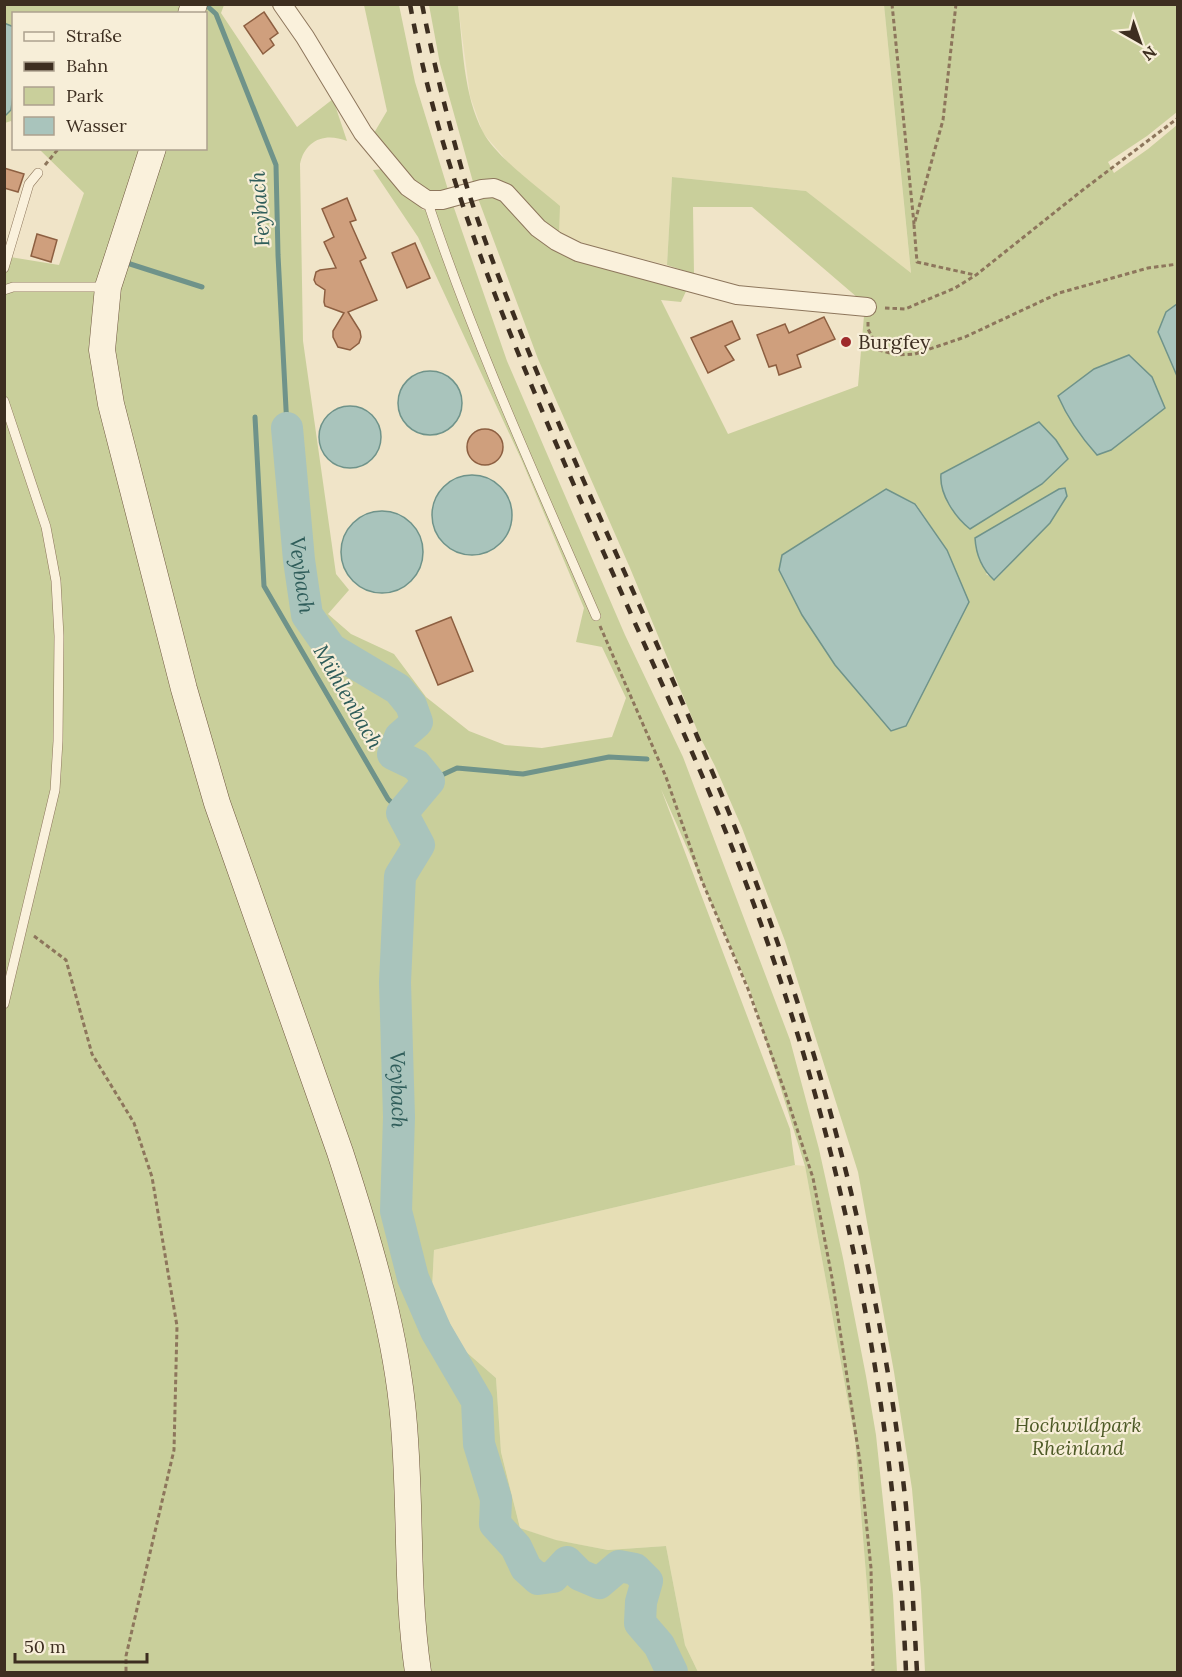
<svg xmlns="http://www.w3.org/2000/svg" width="1182" height="1677" viewBox="0 0 1182 1677" font-family="Lora,serif">
  <rect width="100%" height="100%" fill="#f0e4c8"/>
  <!-- farmland -->
  <g fill="#e6deb5">
    <polygon points="458,5 884,5 911,274 806,191 672,177 667,265 593,247 559,233 502,155 483,133 470,96"/>
    <polygon points="795,1165 805,1166 855,1440 874,1672 698,1672 685,1645 666,1546 608,1550 555,1540 520,1528 501,1452 496,1378 464,1350 432,1289 434,1250"/>
  </g>
  <!-- green -->
  <g fill="#c9cf9b" fill-rule="evenodd">
    <path d="M5 5H224L221 13 297 127 333 99 347 141C325 132 305 140 300 164L303 341 336 574 349 590 328 614 351 634 394 654 426 697 469 731 505 745 542 748 612 737 626 698 602 647 576 642 584 608 522 461 418 237 373 170 383 169 423 210 453 205 507 361 625 635 683 757 790 1040 819 1149 843 1258 866 1376 876 1435 893 1595 897 1672H874L855 1440 805 1166 750 990 661 789 790 1129 795 1165 434 1250 432 1289 464 1350 496 1378 501 1452 520 1528 556 1540 608 1550 666 1546 685 1645 698 1672H5L4 256 59 265 84 193 39 149 206 148V14H14L13 123 11 121 5 123Z"/>
    <path d="M364 5H399L415 82 449 193C414 201 391 157 374 133L387 111Z"/>
    <path d="M429 5H458C463 46 463 94 483 132 495 156 539 188 560 206L559 233 495 180 473 182 440 64Z"/>
    <path d="M884 5H1177V112L1147 136 1108 162 1114 173 1148 149 1177 125V304L1166 312 1158 332 1178 376 1177 1672H925L921 1591 912 1489 894 1372 858 1172 785 941 742 828 715 766 700 737 630 568 538 359 476 193H495L534 231 688 287 681 302 661 300 728 434 858 386 865 304 752 207H693L694 274 667 265 672 177 806 191 911 273ZM886 489 916 504 947 550 835 665 802 615 779 570ZM1067 496 1050 523 995 580 986 574Z"/>
  </g>
  <!-- water -->
  <g fill="#a9c4bc" stroke="#6f938a" stroke-width="1.5">
    <polygon points="4,23 14,27 13,96 11,110 5,116"/>
    <polygon points="1177,304 1177,376 1158,332 1166,312"/>
    <path d="M1129 355 1152 377 1165 408 1111 450 1097 455C1080 436 1068 419 1058 396L1094 369Z"/>
    <circle cx="430" cy="403" r="32"/>
    <circle cx="350" cy="437" r="31"/>
    <path d="M1039 422 1056 440 1068 459 1042 484 970 529C955 517 939 494 941 474Z"/>
    <circle cx="472" cy="515" r="40"/>
    <path d="M1065 488 1067 496 1050 523 994 580C982 569 976 555 975 538L1059 489Z"/>
    <polygon points="886,489 915,504 947,550 969,602 906,726 891,731 835,665 802,615 779,570 782,555"/>
    <circle cx="382" cy="552" r="41"/>
  </g>
  <g fill="none" stroke-linecap="round" stroke-linejoin="round">
    <!-- stream -->
    <g stroke="#6f938a" stroke-width="5">
      <polyline points="205,4 216,14 276,165 278,255 287,428"/>
      <polyline points="127,263 202,287"/>
      <polyline points="255,417 264,586 388,799 402,813"/>
      <polyline points="393,754 407,746"/>
      <polyline points="429,781 457,768 523,774 609,757 647,759"/>
    </g>
    <!-- river -->
    <path stroke="#a9c4bc" stroke-width="32" id="s1" d="M287 428 299 560 307 615 331 649 398 689 411 705 417 722 400 737 393 754 416 765 429 781 402 813 419 845 400 876 395 982 399 1117 396 1211 413 1278 436 1331 477 1401 479 1444 496 1499 495 1524 516 1547 526 1568 538 1579 553 1577 567 1562 580 1575 599 1583 619 1566 635 1569 647 1581 641 1602 640 1623 659 1645 672 1672"/>
  </g>
  <!-- building -->
  <g fill="#cf9f7d" stroke="#8d5f41" stroke-width="1.5">
    <polygon points="264,12 278,33 270,39 274,45 263,54 244,26"/>
    <polygon points="4,168 24,174 18,192 4,188"/>
    <polygon points="347,198 356,220 350,222 366,258 360,261 377,300 348,312 360,331 361,337 359,343 350,350 338,347 333,337 333,331 344,313 325,306 324,302 325,290 316,284 314,280 316,272 320,270 336,268 324,242 334,237 322,209"/>
    <polygon points="37,234 57,240 51,262 31,256"/>
    <polygon points="415,243 430,278 407,288 392,253"/>
    <polygon points="824,317 835,339 797,355 801,367 779,375 776,365 769,367 757,335 785,324 789,333"/>
    <polygon points="732,321 740,339 725,346 734,360 708,373 691,338"/>
    <circle cx="485" cy="447" r="18"/>
    <polygon points="451,617 473,671 438,685 416,631"/>
  </g>
  <g fill="none" stroke-linecap="round" stroke-linejoin="round">
    <defs>
      <g id="service">
        <path d="M427 200C474 342 536 478 596 616"/>
        <polyline points="4,268 29,184 38,173"/>
        <polyline points="4,290 13,287 106,287"/>
        <polyline points="4,401 46,527 56,581 59,636 58,741 55,790 4,1004"/>
      </g>
      <polyline id="minor" points="282,4 305,37 363,133 408,187 427,200 442,200 482,189 494,188 506,193 538,228 556,241 578,252 737,295 867,307"/>
      <g id="secondary">
        <polyline points="191,14 194,4"/>
        <path d="M153 148 108 287 102 350 111 404 184 689 217 803 340 1152C366 1232 393 1321 402 1404 412 1493 405 1584 418 1672"/>
      </g>
    </defs>
    <!-- service casing -->
    <use href="#service" stroke="#8d765c" stroke-width="10"/>
    <!-- minor casing -->
    <use href="#minor" stroke="#8d765c" stroke-width="20"/>
    <!-- secondary casing -->
    <use href="#secondary" stroke="#6f573f" stroke-width="27"/>
    <!-- path -->
    <g stroke="#8d765c" stroke-width="3" stroke-dasharray="4.5 3" stroke-linecap="butt">
      <polyline points="892,4 914,224"/>
      <polyline points="956,4 943,120 914,225 917,262 975,275"/>
      <polyline points="45,165 59,148"/>
      <polyline points="885,308 905,309 955,288 976,275 1084,189 1178,118"/>
      <polyline points="868,322 868,329 879,350 897,355 915,354 965,337 1059,293 1148,268 1178,264"/>
      <polyline points="600,626 666,777 702,881 748,989 785,1092 813,1178 832,1278 860,1462 871,1568 873,1672"/>
      <polyline points="34,936 66,960 92,1054 134,1123 152,1177 177,1326 174,1450 126,1656 126,1672"/>
    </g>
    <!-- service -->
    <use href="#service" stroke="#faf1dc" stroke-width="9"/>
    <!-- minor -->
    <use href="#minor" stroke="#faf1dc" stroke-width="18"/>
    <!-- secondary -->
    <use href="#secondary" stroke="#faf1dc" stroke-width="26"/>
    <!-- rail -->
    <g stroke="#3d2e20" stroke-width="4.5" stroke-dasharray="10 10" stroke-linecap="butt">
      <path d="M410 4C434 137 481 265 533 389 594 536 662 679 723 825 833 1094 894 1383 906 1672"/>
      <path d="M422 4C434 65 449 125 466 184 485 245 510 306 534 365 598 520 672 670 734 825 820 1043 881 1272 906 1506 911 1561 914 1617 917 1672"/>
    </g>
  </g>
  <!-- markers -->
  <circle fill="#9e2a2b" stroke="#f7eed8" stroke-width="2" cx="846" cy="342" r="6"/>
  <g text-anchor="middle" stroke-width="4.5" stroke-linejoin="round" paint-order="stroke">
    <!-- poi labels -->
    <g font-size="20" fill="#3d2e20" stroke="#f7eed8" text-anchor="start">
      <text x="858" y="349">Burgfey</text>
    </g>
    <!-- park labels -->
    <g font-size="20" font-style="italic" fill="#4d5a26" stroke="#f7eed8">
      <text x="1078" y="1432">Hochwildpark<tspan x="1078" dy="23">Rheinland</tspan></text>
    </g>
    <!-- water labels -->
    <g font-size="21" font-style="italic" fill="#2f5d5a" stroke="#f7eed8">
      <text transform="translate(260 209) rotate(-94)" y="7">Feybach</text>
      <text dy="7" stroke="none"><textPath href="#s1" startOffset="148">Veybach</textPath></text>
      <text transform="translate(348 697) rotate(60)" y="7">Mühlenbach</text>
      <text dy="7" stroke="none"><textPath href="#s1" startOffset="762">Veybach</textPath></text>
    </g>
  </g>
  <!-- border -->
  <rect width="1182" height="1677" fill="none" stroke="#3d2e20" stroke-width="12"/>
  <!-- legend -->
  <rect x="12" y="12" width="195" height="138" fill="#f7eed8" stroke="#ada18e" stroke-width="1.5"/>
  <rect x="24" y="32" width="30" height="9" fill="#faf1dc" stroke="#ada18e" stroke-width="1.5"/>
  <text x="66" y="42" font-size="18" fill="#3d2e20">Straße</text>
  <rect x="24" y="62" width="30" height="9" fill="#3d2e20" stroke="#ada18e" stroke-width="1.5"/>
  <text x="66" y="72" font-size="18" fill="#3d2e20">Bahn</text>
  <rect x="24" y="87" width="30" height="18" fill="#c9cf9b" stroke="#ada18e" stroke-width="1.5"/>
  <text x="66" y="102" font-size="18" fill="#3d2e20">Park</text>
  <rect x="24" y="117" width="30" height="18" fill="#a9c4bc" stroke="#ada18e" stroke-width="1.5"/>
  <text x="66" y="132" font-size="18" fill="#3d2e20">Wasser</text>
  <!-- north arrow -->
  <g transform="translate(1140 42) rotate(140)" stroke="#f7eed8" stroke-width="4.5" paint-order="stroke">
  <path d="M0-4.5L10 22L0 15L-10 22Z" fill="#3d2e20"/>
  <text y="-9" font-size="16" font-weight="bold" text-anchor="middle" fill="#3d2e20">N</text>
  </g>
  <!-- scale -->
  <path d="M15 1653v9h132v-9" fill="none" stroke="#3d2e20" stroke-width="3"/>
  <text x="24" y="1653" font-size="18" fill="#3d2e20" stroke="#f7eed8" stroke-width="4.5" paint-order="stroke">50 m</text>
</svg>
